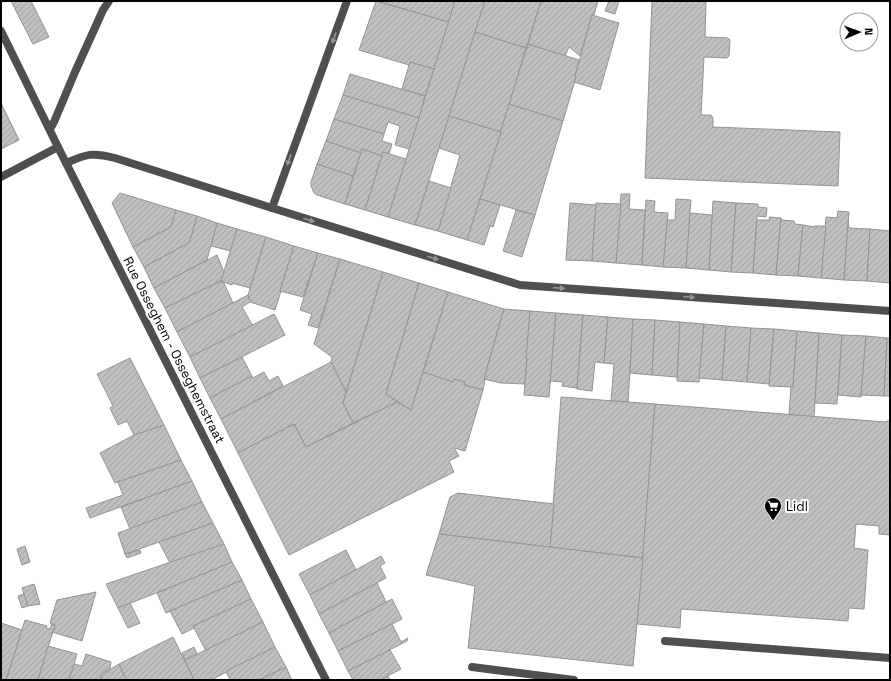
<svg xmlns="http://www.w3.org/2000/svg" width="891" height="681" viewBox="0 0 891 681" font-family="'Space Grotesk',sans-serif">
<defs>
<pattern id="building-hatch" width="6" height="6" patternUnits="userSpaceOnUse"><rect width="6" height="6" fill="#bfbfbf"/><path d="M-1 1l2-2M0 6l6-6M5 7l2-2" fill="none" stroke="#a2a2a2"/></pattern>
</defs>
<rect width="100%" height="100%" fill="#fff"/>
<!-- building -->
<g fill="url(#building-hatch)" stroke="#939393">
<path d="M11 1H31L49 37 33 44Z"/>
<path d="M376 1 449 22 434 69 410 62 409 65 359 50Z"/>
<path d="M377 1H455L449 22Z"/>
<path d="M455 1H485L415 225 388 217Z"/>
<path d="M485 1H541L526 48 475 32Z"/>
<path d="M541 1H598L594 15H592L580 56 569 47 565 56 528 44Z"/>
<path d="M609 1H619L615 14 605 11Z"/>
<path d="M652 1H706L705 37 728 38 730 40 729 56 727 58 704 57 701 115H711L713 118V127L840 132 838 186 645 178Z"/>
<path d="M592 15 619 23 600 90 574 82 576 77 575 76Z"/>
<path d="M475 32 526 48 501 132 449 116Z"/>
<path d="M528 44 579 60 575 76 576 77 563 121 509 104Z"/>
<path d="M410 62 434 69 425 96 402 89Z"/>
<path d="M350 74 425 96 419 118 343 95Z"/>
<path d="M343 95 419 118 409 149 395 145 400 126 388 122 384 134 334 119Z"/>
<path d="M1 103 19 140 1 149Z"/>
<path d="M509 104 563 121 535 215 480 199Z"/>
<path d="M449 116 501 132 467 240 438 231 460 155 439 148Z"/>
<path d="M334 119 384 134 382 141 392 144 389 154 383 152 382 156 362 149 361 153 326 141Z"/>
<path d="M326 141 361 153 353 176 317 164Z"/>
<path d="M362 149 382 156 365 210 345 204Z"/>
<path d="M383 152 406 159 388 217 365 210Z"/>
<path d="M317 164 353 176 345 204 317 195 314 193 311 186V182Z"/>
<path d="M429 181 451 188 438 231 415 225Z"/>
<path d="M120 193 176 210 171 227 133 247 112 203Z"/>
<path d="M621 194H630L629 209 645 210 642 265 616 263Z"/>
<path d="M480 199 500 205 493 227 490 226 484 245 467 240Z"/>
<path d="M676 199 691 200 689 223H690L686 268 663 267 667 220H675Z"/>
<path d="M646 200 655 201 654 212 668 213 663 267 642 265Z"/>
<path d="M713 201 736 203 731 272 709 270Z"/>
<path d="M570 203 596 205 592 261 566 260Z"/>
<path d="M596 203 621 204 616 263 592 261Z"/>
<path d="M736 203 758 204V207L767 208 766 217 757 216 753 273 731 272Z"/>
<path d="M176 210 197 216 190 241 185 245 144 267 133 247 171 227Z"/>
<path d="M516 210 535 215 522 257 503 251Z"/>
<path d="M838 211 849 212 844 280 821 278 826 217 837 218Z"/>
<path d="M690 213 712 215 709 270 686 268Z"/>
<path d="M197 216 217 223 207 260 154 288 144 267 185 245 190 241Z"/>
<path d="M769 217 781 218 776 275 753 273 757 220H770Z"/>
<path d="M781 218 782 220 794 221 795 224 803 225 798 276 776 275Z"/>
<path d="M848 222 849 228 870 229 867 281 844 280Z"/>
<path d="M217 223 237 229 231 251 211 246Z"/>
<path d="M803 225 815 227V226H826L821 278 798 276Z"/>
<path d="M237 229 266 237 250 288 232 283V285L221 281Z"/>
<path d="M870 229 890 231V283L867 281Z"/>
<path d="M266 237 294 246 280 291H281L275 310 250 302 248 295Z"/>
<path d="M294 246 318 253 303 297 280 291Z"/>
<path d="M318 253 340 259 318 328 308 325 312 314 300 310Z"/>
<path d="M217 255 224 272 221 281 165 308 154 288Z"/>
<path d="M340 259 383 272 346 392 331 362 332 357 314 344Z"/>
<path d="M383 272 419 283 386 394 397 402 353 423 343 403Z"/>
<path d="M221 281 224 283 233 303 177 332 165 308Z"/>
<path d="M419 283 448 292 411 410 386 394Z"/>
<path d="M448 292 504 309 488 364 483 390 464 385 465 382 454 379 453 382 423 373Z"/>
<path d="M248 295 250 302 242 307 253 326 190 357 177 332Z"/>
<path d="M504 309 530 311 525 384 501 383 484 379Z"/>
<path d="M530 311 556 313 549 397 524 395 527 358H526Z"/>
<path d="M556 313 583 315 577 389V388L562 386 563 382 551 381 550 383Z"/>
<path d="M274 314 285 335 200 378 190 357Z"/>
<path d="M583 315 608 317 604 363 595 362 592 391 577 389Z"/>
<path d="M608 317 633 319 628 402 611 401 614 364 604 363Z"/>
<path d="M633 319 655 320 652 375 630 373Z"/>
<path d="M655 320 680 322 677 377 652 375Z"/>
<path d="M680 322 704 324 699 382 677 381Z"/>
<path d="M704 324 726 326 722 380 699 378Z"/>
<path d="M726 326 751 328 747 382 722 380Z"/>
<path d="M751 328 774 329 769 384 747 382Z"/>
<path d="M774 329 797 331 793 387 769 386Z"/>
<path d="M797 331 819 333 814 417 789 415 791 387H793Z"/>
<path d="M819 333 842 335 837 404 815 403Z"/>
<path d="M842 335 866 336 861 397 838 395Z"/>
<path d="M866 336 887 338 884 396 861 395Z"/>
<path d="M887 338H890V396H884Z"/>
<path d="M242 357 252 376 210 398 200 378Z"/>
<path d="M130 358 164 425 134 435 127 421 118 425 110 408 113 406 97 374Z"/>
<path d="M331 362 346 392 343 403 353 423 306 447 294 424 238 453 221 419Z"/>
<path d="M264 372 269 381 278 376 283 386 221 419 210 398 252 376 253 378Z"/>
<path d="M423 372 453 382 454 379 465 382 464 385 483 390 465 451 454 448 459 456 449 461 454 472 289 555 238 453 294 424 306 447 397 402 411 410Z"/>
<path d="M561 397 655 404 643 558 550 547Z"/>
<path d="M655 404 885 422 890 420V535L879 534V526L856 524 854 548 868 550 864 609 849 608 848 621 681 609 680 628 637 624Z"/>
<path d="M164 425 181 460 115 483 100 453 134 435Z"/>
<path d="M181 460 192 481 90 518 86 508 123 495 118 482Z"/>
<path d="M192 481 202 502 130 529 121 507Z"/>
<path d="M458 493 554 504 550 547 439 534 450 497Z"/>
<path d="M202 502 213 523 125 554 118 533Z"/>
<path d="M213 523 224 544 170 563 159 542Z"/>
<path d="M439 534 643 558 633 666 468 648 475 586 426 575Z"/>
<path d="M224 544 232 562 194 578 118 608 106 584Z"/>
<path d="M25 546 30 562 22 565 17 549Z"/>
<path d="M140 550 141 553 127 558 125 554Z"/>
<path d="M346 550 356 570 310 595 299 574Z"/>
<path d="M381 556 385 563 380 566 386 578 319 614 310 595Z"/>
<path d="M232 562 242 580 166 613 157 593Z"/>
<path d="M242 580 251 599 193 626 194 628 182 634 170 611Z"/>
<path d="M377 583 386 602 329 633 319 614Z"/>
<path d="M34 584 40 604 28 606 22 588Z"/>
<path d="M96 592 82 641 52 632 55 625 50 623 57 600Z"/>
<path d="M24 594 28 606 22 608 18 596Z"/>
<path d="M251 599 263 622 206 651 193 626Z"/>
<path d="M392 599 402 619 338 651 329 633Z"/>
<path d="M130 603 140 623 128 628 118 608Z"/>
<path d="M25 620 47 626 46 628 50 629 52 624 55 625 38 680H6Z"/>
<path d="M263 622 275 647 211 680H194L185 660Z"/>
<path d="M1 623 22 630 6 680H1Z"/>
<path d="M392 624 401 642 408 638 407 641 348 671 338 651Z"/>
<path d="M173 637 194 680H126L119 664Z"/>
<path d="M48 646 77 654 69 680H38Z"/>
<path d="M194 647 197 654 185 660 182 653Z"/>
<path d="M275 647 286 667 259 680H230L226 671Z"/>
<path d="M390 650 401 669 380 680H353L348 671Z"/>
<path d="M86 654 111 662 110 668 102 674 100 680H69L74 664 82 666Z"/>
<path d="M119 664 126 680H100L102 674Z"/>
<path d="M286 667 292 680H259Z"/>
<path d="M388 676 390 680H380Z"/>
</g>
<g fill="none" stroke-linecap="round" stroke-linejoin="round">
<!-- lane -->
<g stroke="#4f4f4f" stroke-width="8">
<path d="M1 177 58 147"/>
<path d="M665 641 890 658"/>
<path d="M472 667 574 680"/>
</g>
<!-- street -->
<g stroke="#4f4f4f" stroke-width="8">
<path d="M1 31 58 147 326 680"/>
<path d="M50 129 54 122 75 72 103 10 109 1"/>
<path d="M66 163C87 154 92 152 115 158L272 208 520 285 890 311"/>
<path d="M272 208 347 1"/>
</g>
</g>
<!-- one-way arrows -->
<defs><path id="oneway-solid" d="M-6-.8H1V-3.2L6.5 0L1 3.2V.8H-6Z"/></defs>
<g fill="#959595">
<use href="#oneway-solid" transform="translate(334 38) rotate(110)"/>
<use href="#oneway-solid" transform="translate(289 160) rotate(110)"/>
<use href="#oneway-solid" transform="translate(309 220) rotate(17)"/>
<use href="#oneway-solid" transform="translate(433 258) rotate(17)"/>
<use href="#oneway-solid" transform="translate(559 288) rotate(4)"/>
<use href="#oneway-solid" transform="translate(689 297) rotate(4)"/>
</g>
<!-- icons -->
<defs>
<symbol id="supermarket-pin" viewBox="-11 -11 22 30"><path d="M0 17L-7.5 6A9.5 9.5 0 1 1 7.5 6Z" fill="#000" stroke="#fff"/><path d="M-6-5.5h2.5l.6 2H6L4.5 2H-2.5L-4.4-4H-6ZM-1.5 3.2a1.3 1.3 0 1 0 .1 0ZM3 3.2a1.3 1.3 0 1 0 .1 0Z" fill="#fff"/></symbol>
</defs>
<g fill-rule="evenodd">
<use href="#supermarket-pin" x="763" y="496" width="20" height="27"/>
</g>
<g text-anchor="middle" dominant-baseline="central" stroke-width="4" stroke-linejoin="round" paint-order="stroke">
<!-- street labels -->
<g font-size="13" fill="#000" stroke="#fff">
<text transform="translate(174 350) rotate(63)">Rue Osseghem - Osseghemstraat</text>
</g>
<!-- poi labels -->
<g font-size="13" fill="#000" stroke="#fff" text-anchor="start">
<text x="786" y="506">Lidl</text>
</g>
</g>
<!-- border -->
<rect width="891" height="681" fill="none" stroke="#000000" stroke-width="4"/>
<!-- north arrow -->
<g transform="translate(859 32) rotate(88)"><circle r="19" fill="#ffffff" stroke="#999999"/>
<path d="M0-3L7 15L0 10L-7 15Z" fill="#000000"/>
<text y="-6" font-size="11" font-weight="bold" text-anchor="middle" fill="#000000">N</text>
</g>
</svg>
